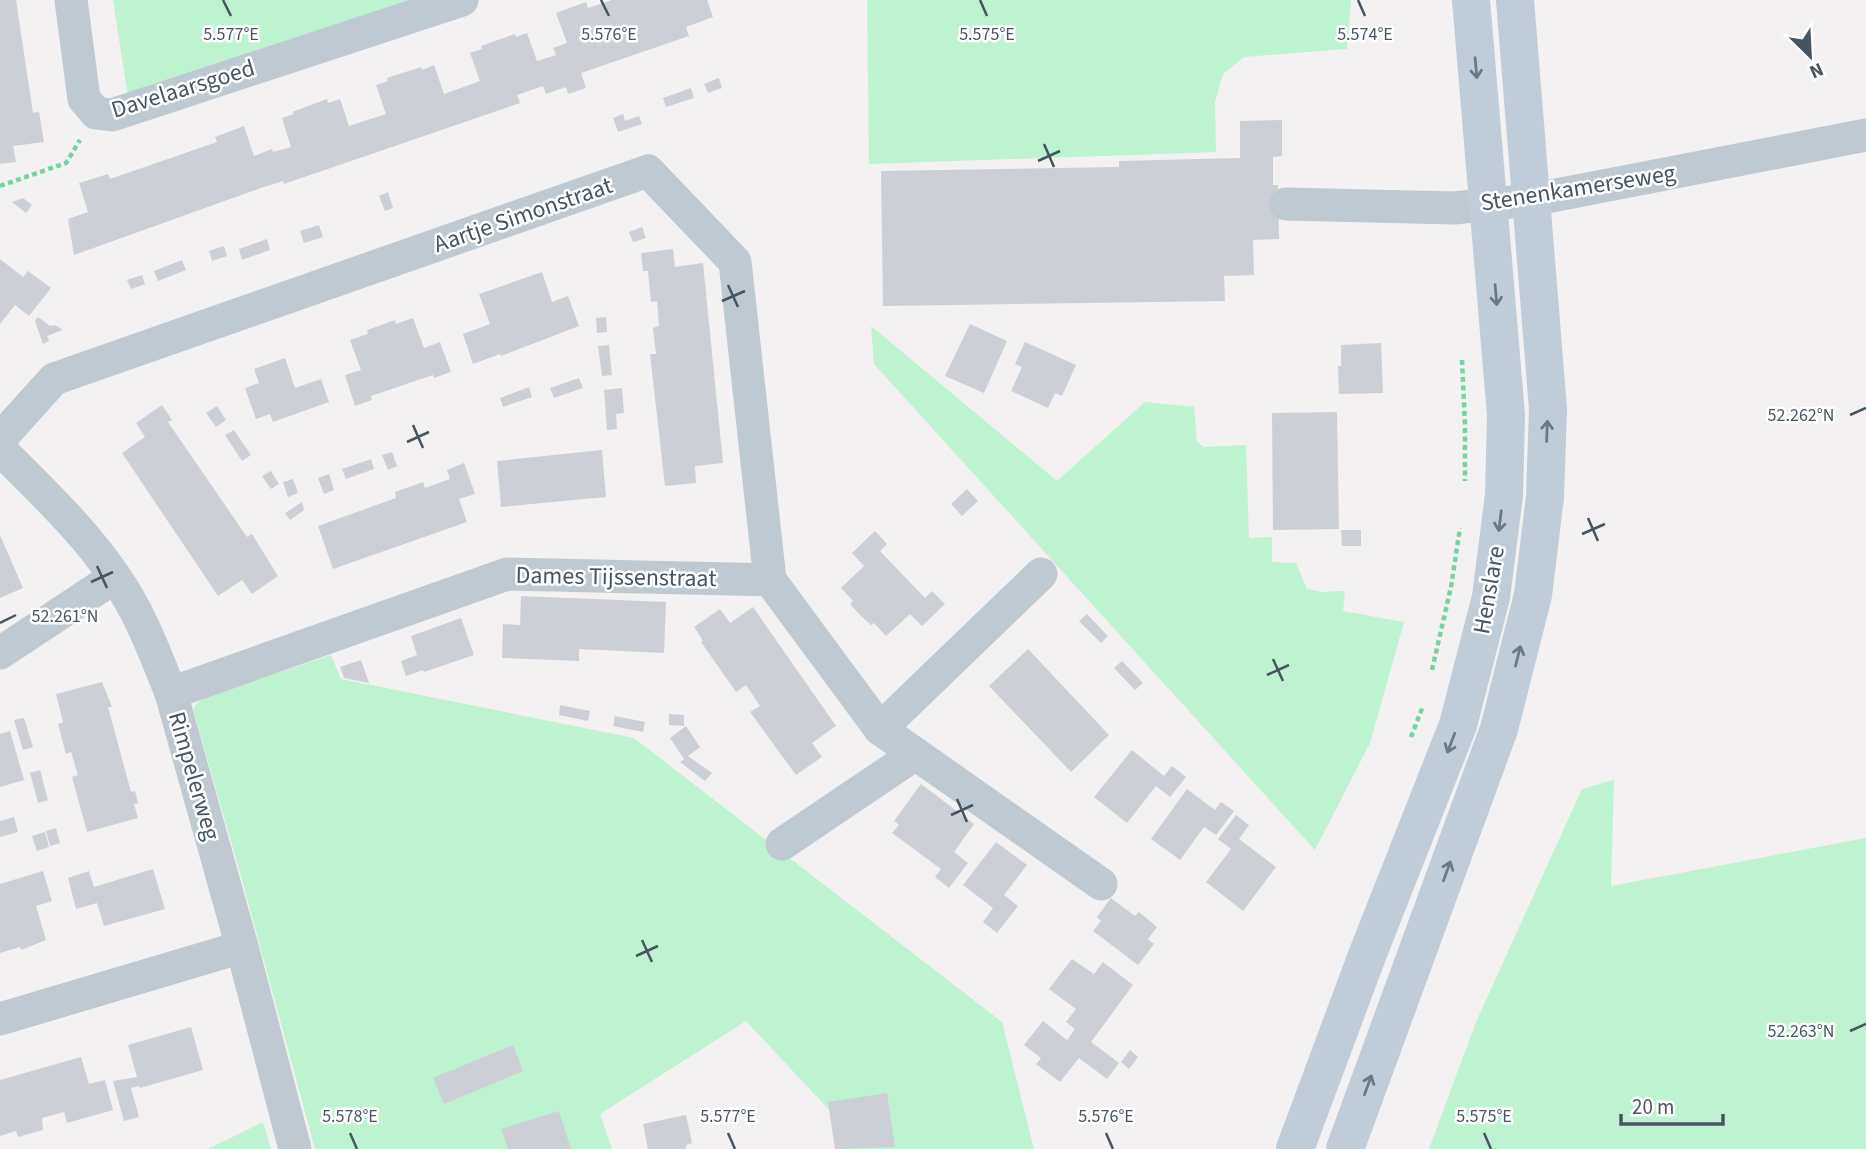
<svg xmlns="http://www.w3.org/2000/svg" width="1866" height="1149" viewBox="0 0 1866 1149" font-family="'Source Sans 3',sans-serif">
<rect width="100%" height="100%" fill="#f3f1f1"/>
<!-- green -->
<g fill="#bdf3d0">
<path d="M113 0H412L128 97Z"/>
<path d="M867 0H1351V1L1347 49 1244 57 1223 74 1215 102 1216 152 869 164Z"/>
<path d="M871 326 1057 481 1145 402 1194 407 1197 442 1204 447 1246 445 1249 538 1272 537V562L1296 563 1307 589 1322 592 1345 591 1343 611 1404 622 1370 743 1315 850 874 364Z"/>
<path d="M331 655 341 679 634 738 1002 1022 1034 1149H839L832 1113 746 1021 600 1114 612 1149H315L241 876 193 709 197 703 206 697Z"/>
<path d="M1614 780 1611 886 1866 838V1149H1429L1476 1022 1582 789Z"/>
<path d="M263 1122 271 1149H208Z"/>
</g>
<!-- building -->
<g fill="#ccd0d6">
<path d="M0 0H16L33 113 39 112 44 142 13 146 16 162 0 164Z"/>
<path d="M612 0H707L713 17 686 27 689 36 581 73 586 88 568 94 566 87 546 94 543 86 517 95 520 103 284 184 283 181 264 187 74 255 68 219 88 212 79 183 108 174 110 179 217 142 215 137 244 126 254 156 272 149 273 152 291 147 282 118 294 114 292 112 327 99 328 103 340 99 349 126 386 114 376 85 388 81 387 78 421 67 422 70 434 65 444 94 480 81 470 53 482 49 481 46 515 34 516 37 527 33 537 61 556 55 553 48 567 43 556 13 586 2 588 8Z"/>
<path d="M719 78 722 88 708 93 704 84Z"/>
<path d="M691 88 694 98 666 107 663 98Z"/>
<path d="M623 114 625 121 639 116 642 124 618 132 613 118Z"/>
<path d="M1282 120V156L1273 157V185H1278L1279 239 1253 240 1254 275 1224 276 1225 301 883 306 881 171 1119 167V161L1240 158V121Z"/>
<path d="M388 192 393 208 385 211 379 196Z"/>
<path d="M23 198 32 205 26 213 12 202Z"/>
<path d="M319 225 323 237 304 243 300 231Z"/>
<path d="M642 227 646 238 633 242 629 232Z"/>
<path d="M267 239 270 250 242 260 239 249Z"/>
<path d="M224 246 227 256 212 261 209 251Z"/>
<path d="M673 249 675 267 703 263 723 463 695 466 696 483 665 486 650 354H656L653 328 659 326 657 301 651 302 648 271H643L641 253Z"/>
<path d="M0 259 23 277 28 271 51 288 29 316 15 305 0 324Z"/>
<path d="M182 260 186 270 158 281 154 271Z"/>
<path d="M542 272 552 302 568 296 579 326 501 356 500 354 473 364 463 334 490 324 479 294Z"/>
<path d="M142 275 145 284 131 289 127 280Z"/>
<path d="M38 317 50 326 55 325 63 330 47 336 49 341 43 344 35 321Z"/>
<path d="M606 317 607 332 597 333 596 318Z"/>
<path d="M413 318 424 348 440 342 451 372 434 378 433 375 371 396 372 400 355 406 345 375 361 370 350 340 368 334 367 330 395 320 396 324Z"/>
<path d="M970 324 1007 341 984 393 945 376Z"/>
<path d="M1025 342 1076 365 1062 396 1055 393 1048 408 1011 391 1022 367 1015 364Z"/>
<path d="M1381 343 1383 393 1339 394 1338 366H1341V345Z"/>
<path d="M609 345 612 375 602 376 598 346Z"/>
<path d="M285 358 295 388 321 379 329 402 273 422 270 414 256 419 245 388 259 383 254 369Z"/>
<path d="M579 378 583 388 554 398 550 388Z"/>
<path d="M529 387 532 397 503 407 500 398Z"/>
<path d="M622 388 624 413 616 414 617 429 607 430 604 390Z"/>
<path d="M162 405 172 420 168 422 247 537 252 534 278 576 252 594 242 580 218 596 122 453 145 437 136 423Z"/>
<path d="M217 406 226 420 216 427 206 413Z"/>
<path d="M1337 412 1339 529 1273 530 1272 413Z"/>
<path d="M234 430 251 455 242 461 225 435Z"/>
<path d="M602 450 606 497 501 507 497 461Z"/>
<path d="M392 452 397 466 388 470 382 455Z"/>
<path d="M371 459 374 469 346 479 342 469Z"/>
<path d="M464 463 475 494 459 499 467 522 333 569 318 526 396 498 395 492 423 482 425 488 450 479 447 470Z"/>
<path d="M271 471 279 484 271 489 262 476Z"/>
<path d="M329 474 334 490 324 494 318 478Z"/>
<path d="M293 479 298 493 288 497 283 482Z"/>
<path d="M967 489 978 501 962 516 951 504Z"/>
<path d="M302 502 304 510 290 520 285 513Z"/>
<path d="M1341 530H1361V546H1342Z"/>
<path d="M875 531 887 544 880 551 925 598 932 591 945 604 922 626 910 614 886 636 874 623 871 625 860 615 850 604 853 601 841 588 864 566 852 553Z"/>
<path d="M0 535 23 588 0 598Z"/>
<path d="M521 596 666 602 664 653 579 649V661L502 658 503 624 520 625Z"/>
<path d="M753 607 836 726 812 743 822 757 796 775 750 712 760 706 746 685 736 692 701 642 703 641 694 627 720 609 730 623Z"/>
<path d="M1087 614 1108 636 1101 643 1079 621Z"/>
<path d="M461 618 474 655 424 672 423 670 406 676 401 661 417 655 411 636Z"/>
<path d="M1028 649 1109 735 1071 772 989 686Z"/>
<path d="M361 660 369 683 344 678 340 667Z"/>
<path d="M1122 661 1143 683 1135 690 1114 668Z"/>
<path d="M102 682 112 707H108L131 792 135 791 138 803 134 804 138 818 87 832 72 777 78 775 71 752 66 754 58 724 63 722 56 694Z"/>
<path d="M560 705 590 711 588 721 559 715Z"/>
<path d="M669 714 684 715V726L669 725Z"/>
<path d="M615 716 645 722 643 732 613 726Z"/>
<path d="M24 718 33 747 23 750 14 720Z"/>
<path d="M686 726 700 747 688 756 712 773 705 781 680 762 684 759 670 738Z"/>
<path d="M10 731 24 780 0 787V734Z"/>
<path d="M1132 750 1164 776 1172 766 1186 777 1170 797 1156 786 1127 823 1094 797Z"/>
<path d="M40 770 48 800 38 803 30 773Z"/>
<path d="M921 784 974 824 954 852 968 863 949 888 935 877 941 869 892 833 899 825 894 821Z"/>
<path d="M1187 789 1215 810 1221 802 1234 811 1216 835 1204 827 1180 860 1151 839Z"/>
<path d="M1236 815 1249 825 1239 839 1276 867 1243 911 1206 882 1231 849 1218 839Z"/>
<path d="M14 817 18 832 0 837V821Z"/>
<path d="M56 828 60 843 50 846 46 831Z"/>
<path d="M45 832 49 847 37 851 32 836Z"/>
<path d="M996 842 1027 865 1004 895 1018 906 997 933 983 922 993 908 963 885Z"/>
<path d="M153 869 165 909 104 926 97 903 76 909 68 878 89 871 94 887Z"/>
<path d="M43 871 52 901 36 906 46 940 21 950 20 947 0 953V884Z"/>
<path d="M1111 898 1135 916 1139 912 1157 927 1148 939 1154 944 1138 965 1093 931 1101 921 1097 917Z"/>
<path d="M1072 959 1094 974 1103 962 1133 985 1091 1042 1119 1063 1107 1079 1079 1058 1060 1082 1036 1064 1041 1058 1024 1045 1043 1021 1067 1040 1075 1029 1066 1022 1076 1009 1049 989Z"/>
<path d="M191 1027 203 1070 140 1088 139 1086 131 1088 139 1117 124 1121 113 1081 137 1077 128 1045Z"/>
<path d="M513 1045 523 1071 444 1104 433 1078Z"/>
<path d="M1130 1050 1138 1057 1129 1069 1121 1062Z"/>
<path d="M81 1057 89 1084 105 1080 113 1110 67 1123 64 1112 42 1118 43 1130 18 1137 16 1131 0 1136V1080Z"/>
<path d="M887 1093 895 1147 835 1149 828 1102Z"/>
<path d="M559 1111 571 1149H508L501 1129Z"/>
<path d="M686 1115 692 1143 686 1145V1149H648L643 1124Z"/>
</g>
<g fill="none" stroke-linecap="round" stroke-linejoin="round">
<!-- path -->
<g stroke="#72d4a1" stroke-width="4.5" stroke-dasharray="5 3.5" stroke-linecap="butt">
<path d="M0 186 66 163 80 140"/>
<path d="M1462 360 1465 425V481"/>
<path d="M1432 670 1451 587 1460 528"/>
<path d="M1411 737 1423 706"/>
</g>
<!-- street -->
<g stroke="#bec9d1" stroke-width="33">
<path d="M71 0 84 99 96 113 112 115 462 0"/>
<path d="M1286 204 1454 208 1531 200 1866 135"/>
<path d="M0 439 54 379 648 171 735 262 770 580"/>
<path d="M0 449C40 490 83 529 115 577 140 612 155 654 171 693L242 947 295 1149"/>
<path d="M0 653 115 577"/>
<path d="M171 693 507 574 770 580 880 729 1101 884"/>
<path d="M880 729 1041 574"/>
<path d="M782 844 914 755"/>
<path d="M0 1019 242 947"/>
</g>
<!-- secondary -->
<g stroke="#c0cdd9" stroke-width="38">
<path d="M1295 1149 1368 953 1458 725 1491 597 1504 495 1506 415 1471 0"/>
<path d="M1345 1149 1499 729 1533 595 1545 497 1548 409 1515 0"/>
</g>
</g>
<!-- one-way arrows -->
<defs><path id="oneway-shaft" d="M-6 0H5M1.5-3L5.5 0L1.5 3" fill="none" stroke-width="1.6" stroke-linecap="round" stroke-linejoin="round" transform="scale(1.75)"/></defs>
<g stroke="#6b7984">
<use href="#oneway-shaft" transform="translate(1476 68) rotate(85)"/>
<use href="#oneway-shaft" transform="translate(1496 295) rotate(85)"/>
<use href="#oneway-shaft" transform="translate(1547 431) rotate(-88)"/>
<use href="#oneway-shaft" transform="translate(1500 521) rotate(97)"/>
<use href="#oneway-shaft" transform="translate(1518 656) rotate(-76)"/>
<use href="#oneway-shaft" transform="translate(1451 743) rotate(111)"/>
<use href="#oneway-shaft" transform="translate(1447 871) rotate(-70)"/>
<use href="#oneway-shaft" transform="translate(1368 1085) rotate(-70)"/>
</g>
<!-- ticks -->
<path fill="none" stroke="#475560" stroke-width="2.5" d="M223 0 231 16M601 0 609 16M980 0 987 16M1358 0 1365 16M1044 144 1054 167M1038 161 1060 151M728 285 738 307M722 301 745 291M1850 415 1866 408M413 425 423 448M407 442 429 432M1588 518 1598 541M1582 534 1605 524M97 566 107 588M91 582 113 572M0 623 16 615M1273 659 1283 681M1267 675 1289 665M957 799 967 822M951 815 973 805M642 940 652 962M636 956 658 946M1850 1031 1866 1024M350 1133 357 1149M728 1133 735 1149M1106 1133 1113 1149M1484 1133 1491 1149"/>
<g text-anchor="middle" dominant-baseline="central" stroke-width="5" stroke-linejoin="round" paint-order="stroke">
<!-- street labels -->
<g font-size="24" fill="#475560" stroke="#fff">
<text transform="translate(183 89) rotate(-17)">Davelaarsgoed</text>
<text transform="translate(1578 188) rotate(-9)">Stenenkamerseweg</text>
<text transform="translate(523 215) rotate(-19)">Aartje Simonstraat</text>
<text transform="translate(616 577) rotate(1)">Dames Tijssenstraat</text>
<text transform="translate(1489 590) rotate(-80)">Henslare</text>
<text transform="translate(194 776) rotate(74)">Rimpelerweg</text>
</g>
</g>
<g font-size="18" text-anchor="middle" fill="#475560" stroke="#fff" stroke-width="5" stroke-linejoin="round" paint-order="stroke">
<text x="231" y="40">5.577°E</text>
<text x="609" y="40">5.576°E</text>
<text x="987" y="40">5.575°E</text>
<text x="1365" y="40">5.574°E</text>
<text x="1801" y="421">52.262°N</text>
<text x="65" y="622">52.261°N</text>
<text x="1801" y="1037">52.263°N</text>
<text x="350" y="1122">5.578°E</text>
<text x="728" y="1122">5.577°E</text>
<text x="1106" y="1122">5.576°E</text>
<text x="1484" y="1122">5.575°E</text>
</g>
<!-- north arrow -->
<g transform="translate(1810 56) rotate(156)" stroke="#ffffff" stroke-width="5" paint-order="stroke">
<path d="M0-5L12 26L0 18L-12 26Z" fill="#475560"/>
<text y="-10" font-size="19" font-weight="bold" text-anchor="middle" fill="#475560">N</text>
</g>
<!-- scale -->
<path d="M1621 1114v10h102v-10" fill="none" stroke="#475560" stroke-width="3.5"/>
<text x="1632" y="1114" font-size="21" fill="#475560" stroke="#ffffff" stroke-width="5" paint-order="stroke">20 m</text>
</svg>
